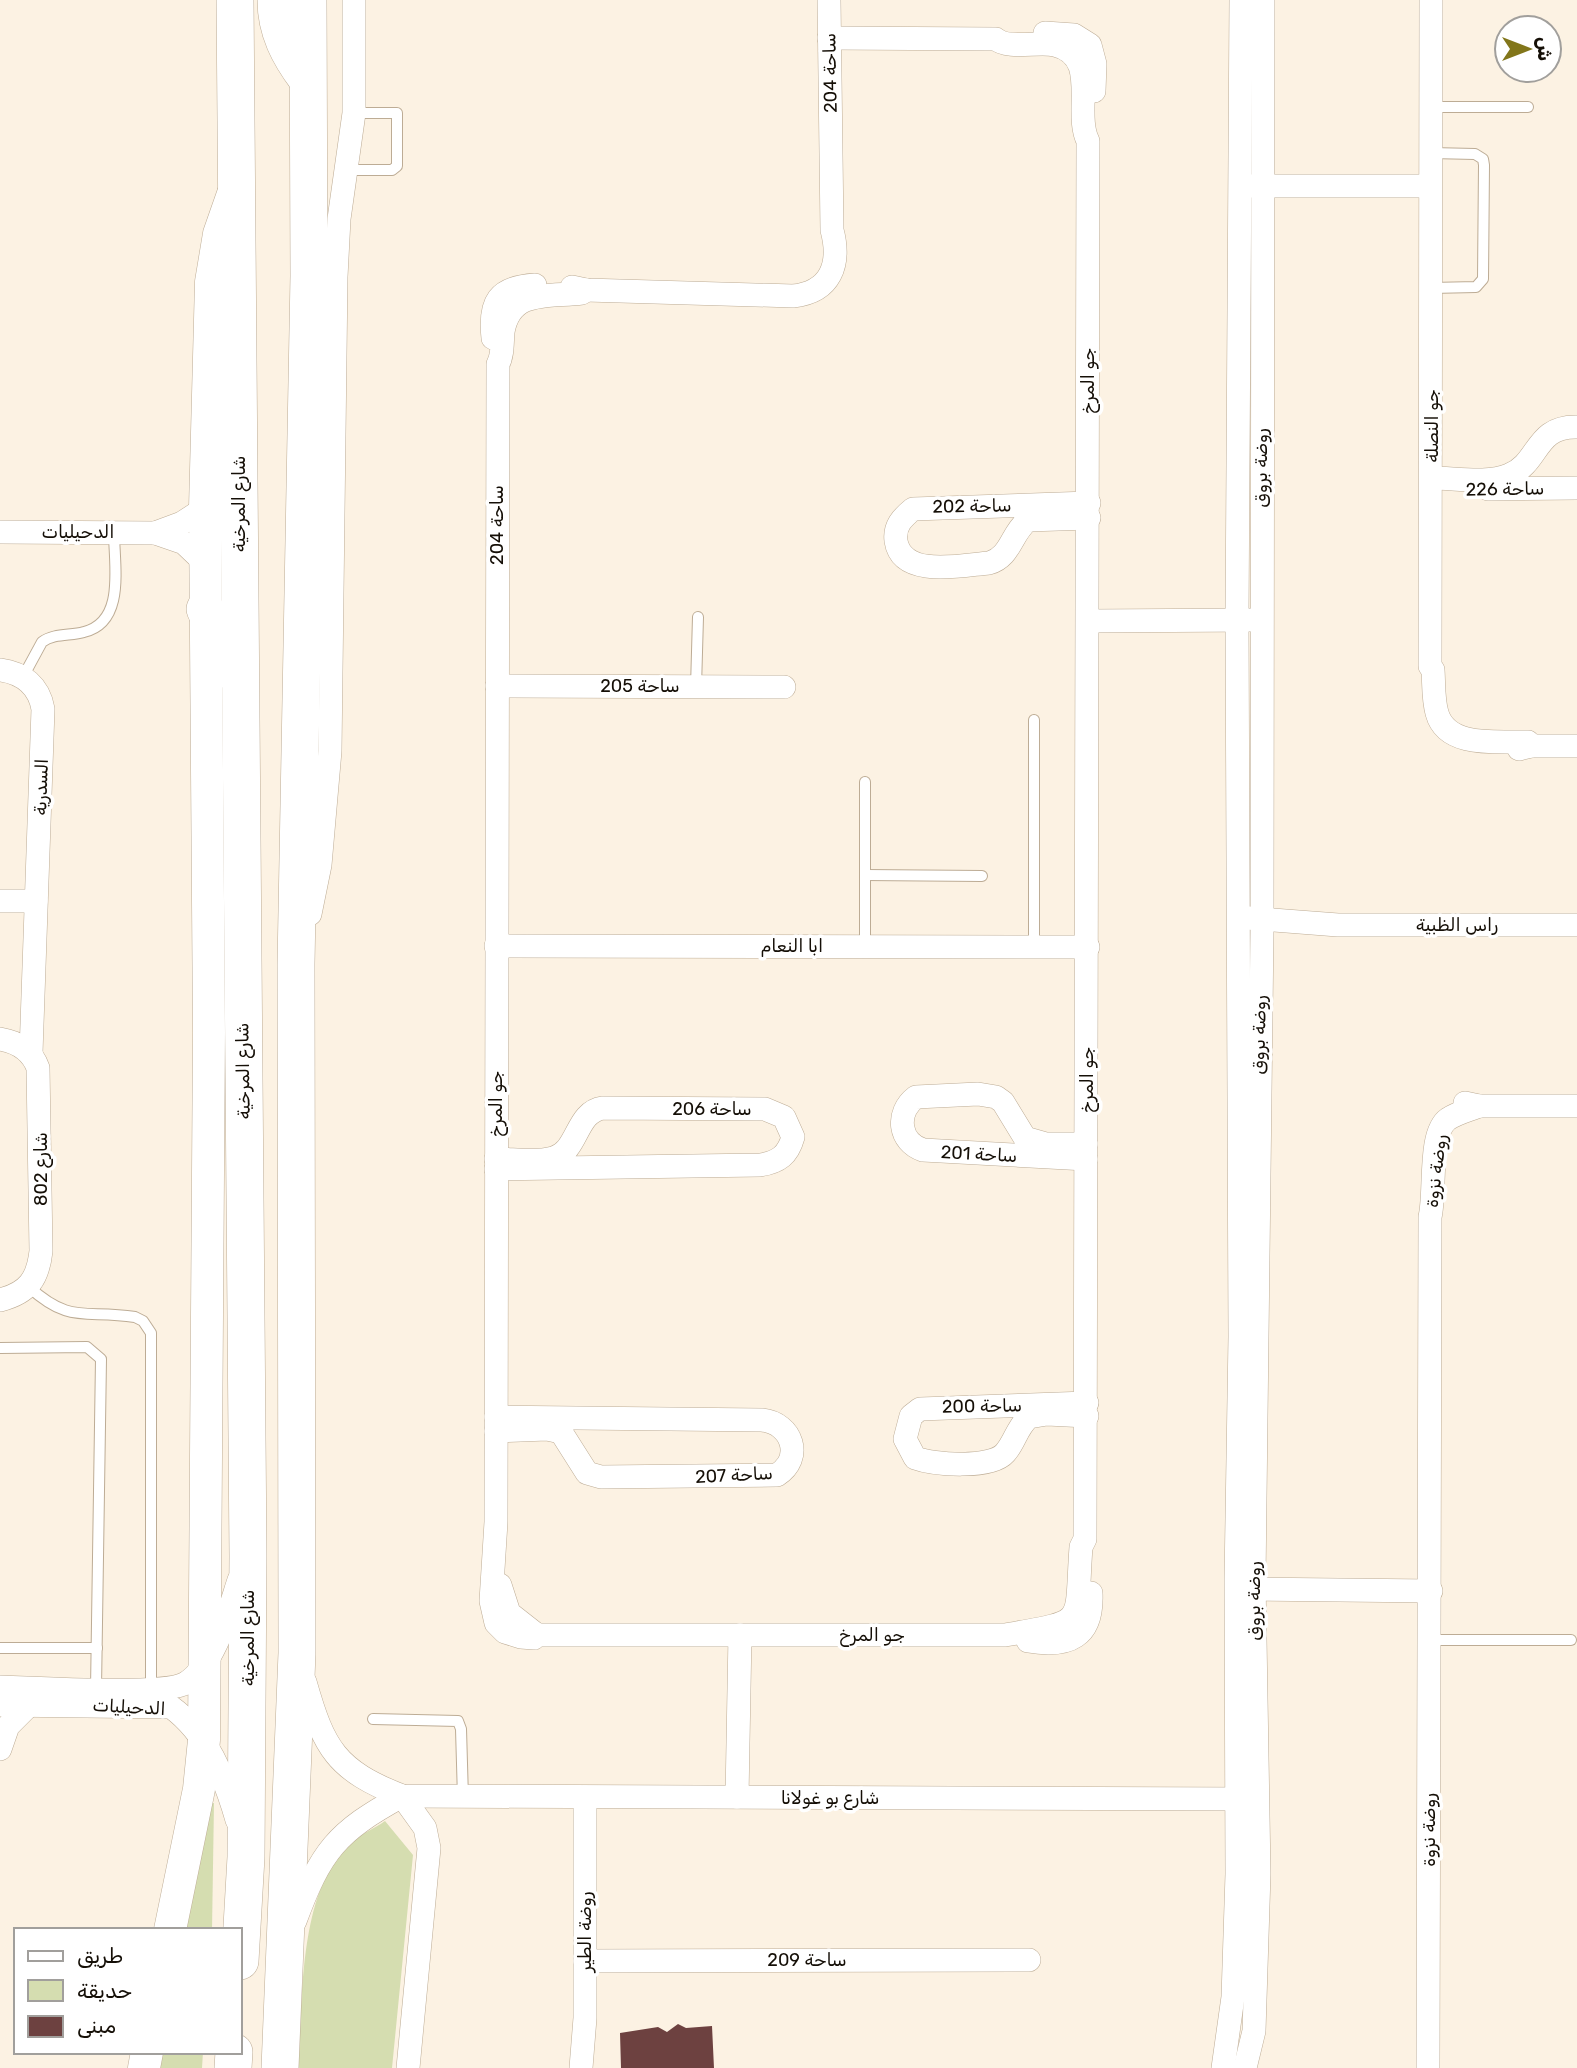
<svg xmlns="http://www.w3.org/2000/svg" width="1577" height="2068" viewBox="0 0 1577 2068" font-family="Rubik,'Noto Naskh Arabic',sans-serif">
<rect width="100%" height="100%" fill="#fcf2e3"/>
<!-- green -->
<g fill="#d5ddb0">
<path d="M214 1803 212 1930H181L203 1804Z"/>
<path d="M385 1821 413 1855 392 2068H298C303 2001 298 1894 348 1845 358 1835 374 1829 385 1821Z"/>
<path d="M158 2052H203L202 2068H155Z"/>
</g>
<!-- building -->
<path fill="#6d4140" d="M678 2024 686 2028 712 2026 714 2068H621L620 2033 658 2027 667 2032Z"/>
<g fill="none" stroke-linecap="round" stroke-linejoin="round">
<defs>
<g id="service">
<path d="M1431 107H1528"/>
<path d="M348 170H392L397 166V113H354"/>
<path d="M1431 288 1476 287 1483 279 1484 165 1483 159 1475 154 1431 153"/>
<path d="M23 677 42 642C54 633 71 636 84 632 126 622 114 565 114 532"/>
<path d="M696 687 698 617"/>
<path d="M1034 720V947"/>
<path d="M865 782V946"/>
<path d="M865 875 982 876"/>
<path d="M29 1287C71 1325 85 1309 135 1317L143 1321 151 1333V1689"/>
<path d="M0 1348 87 1347 101 1359 96 1689"/>
<path d="M1430 1640H1571"/>
<path d="M0 1648H97"/>
<path d="M373 1719 458 1721 461 1729 463 1798"/>
</g>
<g id="minor">
<path d="M1431 0 1430 666 1433 670C1434 684 1433 699 1437 713 1447 749 1499 741 1528 742L1531 746"/>
<path d="M1045 33 1074 35 1090 45 1095 64 1094 91"/>
<path d="M1248 186H1430"/>
<path d="M572 287 586 290 793 296C831 292 841 264 832 230L829 0"/>
<path d="M586 290 582 293C548 297 510 289 503 332 502 342 503 355 498 364L496 1522 491 1601 496 1623 505 1632 521 1637 534 1638 537 1635H1005C1089 1620 1075 1627 1081 1547L1085 1539 1088 141C1073 112 1101 56 1055 45 1039 41 1008 50 996 39L829 38"/>
<path d="M493 338C489 302 498 287 535 285"/>
<path d="M1432 478C1455 478 1488 484 1509 475 1540 463 1534 426 1577 427"/>
<path d="M1488 489 1577 488"/>
<path d="M1089 503 913 509C902 518 894 526 896 541 902 579 963 565 989 563 1011 557 1011 533 1028 520L1089 518"/>
<path d="M0 532 155 533 184 543 205 563"/>
<path d="M155 533 182 523 205 508"/>
<path d="M1089 621 1253 620"/>
<path d="M0 670C23 673 39 686 43 709L31 1053"/>
<path d="M497 686 784 687"/>
<path d="M1519 749 1531 746H1577"/>
<path d="M0 901H36"/>
<path d="M310 914 320 865 330 751 336 277 339 219 354 113V0"/>
<path d="M1248 918 1338 925H1577"/>
<path d="M496 946 1088 947"/>
<path d="M0 1039C18 1042 32 1051 38 1068L41 1251C38 1279 28 1293 0 1300"/>
<path d="M1465 1103 1479 1106H1577"/>
<path d="M1086 1144H1046L1025 1138 1003 1102 996 1097 978 1094 916 1097C895 1113 899 1142 923 1150L1086 1159"/>
<path d="M496 1169 760 1165C779 1162 788 1155 793 1137L784 1117 765 1109 603 1108C575 1112 579 1151 553 1158 536 1163 513 1159 496 1159"/>
<path d="M1087 1403 920 1409 911 1416 905 1439 915 1458C934 1465 991 1469 1005 1453 1015 1442 1017 1427 1029 1417L1047 1414 1087 1416"/>
<path d="M496 1417 762 1420C792 1423 804 1458 777 1475L601 1477 587 1473 561 1432 547 1429 496 1431"/>
<path d="M500 1585 509 1613 537 1635"/>
<path d="M1239 1589 1431 1591"/>
<path d="M1028 1641C1069 1648 1093 1637 1091 1593"/>
<path d="M305 1682C324 1749 336 1770 402 1796L1251 1799"/>
<path d="M0 1687C32 1688 165 1696 186 1683 215 1665 229 1610 239 1580"/>
<path d="M0 1705 171 1707C207 1733 225 1778 237 1820"/>
<path d="M0 1749 8 1726 28 1706"/>
<path d="M402 1796 425 1828 429 1848 408 2068"/>
<path d="M737 1797 740 1635"/>
<path d="M295 1921C321 1851 336 1832 402 1796"/>
<path d="M585 1961 1029 1960"/>
<path d="M581 2068 585 2018V1797"/>
<path d="M1223 2068 1233 1997 1237 1874 1236 1579 1240 1337 1237 620 1241 0"/>
<path d="M1245 2068 1254 2031 1259 1874 1254 1580 1262 931 1263 0"/>
<path d="M1428 2068 1430 1217C1436 1193 1428 1133 1448 1119 1457 1113 1469 1110 1479 1106"/>
</g>
<g id="secondary">
<path d="M170 1930 199 1789 204 1740 209 1032 205 508 211 282 219 234 233 194"/>
<path d="M144 2068 147 2052"/>
</g>
<g id="trunk">
<path d="M235 0 248 1556 246 1857 240 1961"/>
<path d="M276 0C276 31 289 55 307 79"/>
<path d="M205 609 234 673"/>
<path d="M233 2068 234 2052"/>
<path d="M280 2068 297 1653 296 964 309 276 308 0"/>
</g>
</defs>
<!-- service casing -->
<use href="#service" stroke="#bdac95" stroke-width="12"/>
<!-- minor casing -->
<use href="#minor" stroke="#bdac95" stroke-width="24"/>
<!-- secondary casing -->
<use href="#secondary" stroke="#bdac95" stroke-width="33"/>
<!-- trunk casing -->
<use href="#trunk" stroke="#bdac95" stroke-width="38"/>
<!-- service -->
<use href="#service" stroke="#fff" stroke-width="10"/>
<!-- minor -->
<use href="#minor" stroke="#fff" stroke-width="23"/>
<!-- secondary -->
<use href="#secondary" stroke="#fff" stroke-width="32"/>
<!-- trunk -->
<use href="#trunk" stroke="#fff" stroke-width="37"/>
</g>
<g text-anchor="middle" dominant-baseline="central" stroke-width="7" stroke-linejoin="round" paint-order="stroke">
<!-- street labels -->
<g font-size="18" fill="#150f07" stroke="#fff">
<text transform="translate(830 73) rotate(-91)">ساحة 204</text>
<text transform="translate(1088 381) rotate(-90)">جو المرخ</text>
<text transform="translate(1432 426) rotate(-90)">جو النصلة</text>
<text transform="translate(1261 468) rotate(-90)">روضة بروق</text>
<text transform="translate(1505 489) rotate(-1)">ساحة 226</text>
<text transform="translate(239 504) rotate(-90)">شارع المرخية</text>
<text transform="translate(972 506) rotate(-1)">ساحة 202</text>
<text transform="translate(497 525) rotate(-90)">ساحة 204</text>
<text x="78" y="532">الدحيليات</text>
<text x="640" y="686">ساحة 205</text>
<text transform="translate(41 787) rotate(-88)">السدرية</text>
<text x="1457" y="925">راس الظبية</text>
<text x="792" y="946">ابا النعام</text>
<text transform="translate(1259 1035) rotate(-89)">روضة بروق</text>
<text transform="translate(243 1071) rotate(-91)">شارع المرخية</text>
<text transform="translate(1087 1080) rotate(-90)">جو المرخ</text>
<text transform="translate(496 1104) rotate(-90)">جو المرخ</text>
<text x="712" y="1109">ساحة 206</text>
<text transform="translate(979 1154) rotate(3)">ساحة 201</text>
<text transform="translate(41 1169) rotate(-90)">شارع 802</text>
<text transform="translate(1436 1171) rotate(-83)">روضة نزوة</text>
<text transform="translate(982 1406) rotate(-1)">ساحة 200</text>
<text transform="translate(734 1475) rotate(-3)">ساحة 207</text>
<text transform="translate(1254 1601) rotate(-90)">روضة بروق</text>
<text x="872" y="1635">جو المرخ</text>
<text transform="translate(248 1638) rotate(-90)">شارع المرخية</text>
<text transform="translate(129 1707) rotate(3)">الدحيليات</text>
<text x="830" y="1798">شارع بو غولانا</text>
<text transform="translate(1429 1830) rotate(-90)">روضة نزوة</text>
<text transform="translate(585 1932) rotate(-90)">روضة الطير</text>
<text x="807" y="1960">ساحة 209</text>
</g>
</g>
<!-- legend -->
<rect x="14" y="1928" width="228" height="126" fill="#ffffff" stroke="#a19f9c" stroke-width="2"/>
<rect x="28" y="1951" width="35" height="10" fill="#ffffff" stroke="#a19f9c" stroke-width="2"/>
<text x="77" y="1963" font-size="21" fill="#150f07">طريق</text>
<rect x="28" y="1980" width="35" height="21" fill="#d5ddb0" stroke="#a19f9c" stroke-width="2"/>
<text x="77" y="1998" font-size="21" fill="#150f07">حديقة</text>
<rect x="28" y="2016" width="35" height="21" fill="#6d4140" stroke="#a19f9c" stroke-width="2"/>
<text x="77" y="2033" font-size="21" fill="#150f07">مبنى</text>
<!-- north arrow -->
<g transform="translate(1528 49) rotate(90)"><circle r="33" fill="#ffffff" stroke="#a19f9c" stroke-width="2"/>
<path d="M0-5L12 26L0 18L-12 26Z" fill="#82761a"/>
<text y="-10" font-size="19" font-weight="bold" text-anchor="middle" fill="#150f07">ش</text>
</g>
</svg>
